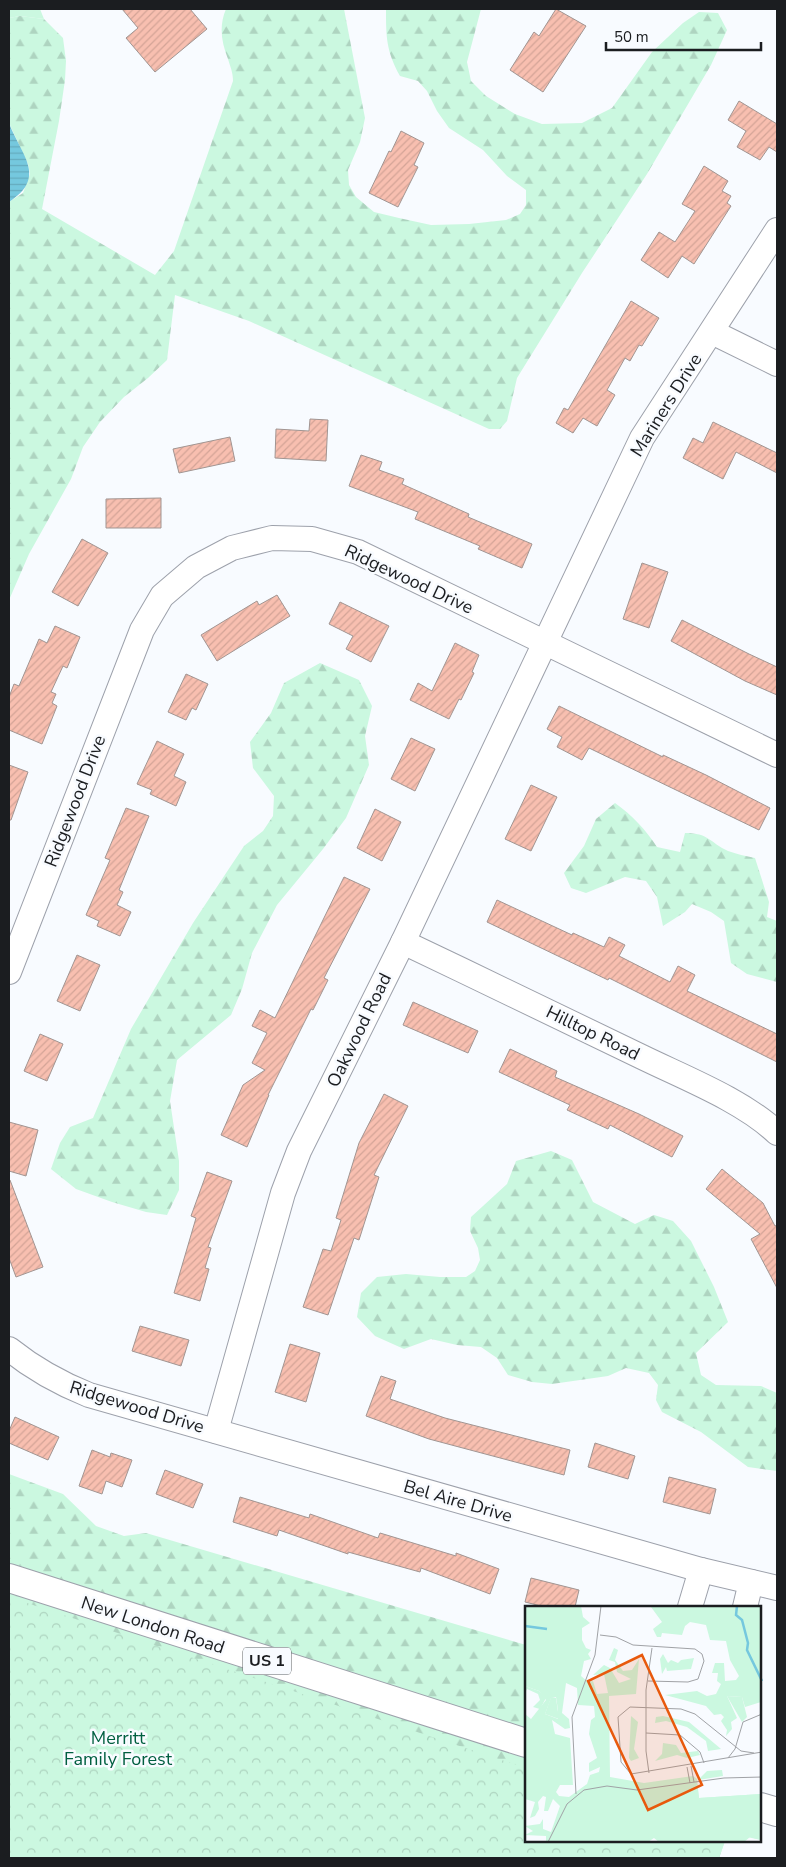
<svg xmlns="http://www.w3.org/2000/svg" width="786" height="1867" viewBox="0 0 786 1867" font-family="'Nunito Sans',sans-serif">
<defs>
<pattern id="forest-firs" width="22" height="20" patternUnits="userSpaceOnUse" patternTransform="scale(1.25)"><rect width="22" height="20" fill="#cbf8e0"/><path d="M5 1l3.5 6h-7zM16 11l3.5 6h-7z" fill="#aed4c0"/></pattern>
<pattern id="park-crowns" width="20" height="18" patternUnits="userSpaceOnUse" patternTransform="scale(1.25)"><rect width="20" height="18" fill="#cbf8e0"/><path d="M2 6a3 3 0 1 1 6 0M12 15a3 3 0 1 1 6 0" fill="none" stroke="#aed4c0"/></pattern>
<pattern id="water-rules" width="6" height="5" patternUnits="userSpaceOnUse" patternTransform="scale(1.25)"><rect width="6" height="5" fill="#75c8de"/><path d="M0 2.5h6" fill="none" stroke="#65abbe"/></pattern>
<pattern id="building-hatch" width="6" height="6" patternUnits="userSpaceOnUse" patternTransform="scale(1.25)"><rect width="6" height="6" fill="#f8bfb0"/><path d="M-1 1l2-2M0 6l6-6M5 7l2-2" fill="none" stroke="#d4a497"/></pattern>
</defs>
<rect width="100%" height="100%" fill="#f8fbff"/>
<!-- green -->
<path fill="#cbf8e0" d="M9 9H40L44 19 20 16 9 18Z"/>
<!-- forest -->
<g fill="url(#forest-firs)">
<path d="M226 9H344L365 118 360 142 348 170 349 185 356 197 374 212 399 218 431 225 469 224 506 220 520 214 526 205V190L507 176 483 150 449 128 437 111 427 91 418 81 400 76C386 51 386 36 386 9H481L467 62 471 81 486 96 515 114 542 124 582 123 612 108 652 52 683 23 699 12 718 13 727 30 711 65 647 174 582 273 517 378 507 421 500 429H489L249 321 175 295 167 360 148 378 124 397 100 422 83 447 71 479 29 554 9 600V202L23 193 30 174 28 164 9 123V18L20 16 44 19 63 38 66 61 65 80 59 121 42 209 155 275 174 251 233 81C233 72 230 66 228 59 221 42 219 25 226 9Z"/>
<path d="M320 663 359 680 372 706 365 736 369 765 346 818 323 849 277 905 252 953 242 989 231 1015 177 1060 170 1101 179 1161V1190L167 1215 146 1212 112 1202 76 1189 51 1169 60 1143 70 1127 93 1118 131 1029 193 923 244 846 263 831 273 816 274 796 253 768 250 742 271 713 284 683Z"/>
<path d="M615 803C632 815 646 830 657 847L680 852 685 833C709 833 709 842 728 851 736 854 746 856 755 858L769 902 767 917 777 921V982L747 974 731 963 724 921 711 912 692 904 685 912 663 926 657 897 646 881 625 877 586 893 571 888 564 873 584 846 596 819Z"/>
<path d="M551 1151 572 1160 593 1202 635 1224 654 1215 673 1221 691 1241 714 1287 728 1322 696 1353 701 1375 716 1385 761 1386 777 1393V1471L748 1467 701 1432 662 1412 656 1400 658 1385 649 1373 626 1368 608 1376 552 1384 532 1382 508 1375 497 1358 481 1347 457 1345 431 1339 404 1349 375 1336 357 1317 361 1293 377 1277 406 1274 440 1277H466L475 1271 480 1260 478 1248 470 1231 471 1217 507 1184 516 1161Z"/>
<path d="M9 1474 63 1494 96 1526 124 1536 146 1533 526 1645V1841H725L719 1858H9Z"/>
</g>
<!-- park -->
<path fill="url(#park-crowns)" d="M9 1597 526 1768V1841H725L719 1858H9Z"/>
<!-- water -->
<path fill="url(#water-rules)" d="M9 123C21 155 48 177 9 202Z"/>
<!-- building -->
<g fill="url(#building-hatch)" stroke="#a19592">
<path d="M122 9H190L207 29 155 72 126 38 138 28Z"/>
<path d="M556 9 586 26 543 92 510 70 534 32 539 36Z"/>
<path d="M739 101 777 124V152L769 147 760 160 737 147 746 131 728 120Z"/>
<path d="M401 131 424 143 414 165 418 167 398 207 369 193 389 151 391 152Z"/>
<path d="M704 166 728 181 722 191 731 196 727 203 731 206 694 264 682 256 668 278 641 260 659 232 675 242 695 211 682 204Z"/>
<path d="M631 301 659 318 642 346 639 345 630 361 625 358 607 390 615 395 597 426 583 418 573 433 556 423 564 408 568 410Z"/>
<path d="M310 419 328 420 326 461 275 458 276 429 309 431Z"/>
<path d="M713 422 777 453V473L736 452 723 479 683 458 693 438 703 443Z"/>
<path d="M230 437 235 461 179 473 173 449Z"/>
<path d="M361 455 382 462 379 470 404 479 402 484 469 514 468 517 532 544 522 568 478 549 480 546 415 519 418 512 349 486Z"/>
<path d="M161 498V528H106V499Z"/>
<path d="M82 539 108 553 78 606 52 592Z"/>
<path d="M642 563 668 572 649 628 623 619Z"/>
<path d="M277 595 290 616 217 661 201 635 257 601 259 605Z"/>
<path d="M340 602 389 626 371 662 346 649 353 636 329 624Z"/>
<path d="M682 620 749 654 777 667V695L745 681 671 641Z"/>
<path d="M55 626 80 637 67 668 63 666 51 692 56 694 52 703 57 706 42 744 9 730V697L14 684 19 686 39 639 47 643Z"/>
<path d="M455 643 479 655 472 672 474 673 461 700 459 699 449 719 410 700 418 683 432 691Z"/>
<path d="M186 674 208 684 196 710 192 708 186 720 168 712Z"/>
<path d="M559 706 663 757V755L706 775 770 808 759 830 589 748 582 760 557 747 562 737 547 729Z"/>
<path d="M411 738 435 749 415 791 391 779Z"/>
<path d="M157 741 184 754 174 776 186 782 176 806 150 794 152 790 137 784Z"/>
<path d="M9 765 28 772 11 820H9Z"/>
<path d="M531 785 557 797 531 851 505 839Z"/>
<path d="M126 808 149 816 119 890 123 892 117 905 131 912 120 936 97 926 99 921 86 915 110 860 105 858Z"/>
<path d="M375 809 401 822 382 861 357 848Z"/>
<path d="M344 877 370 889 324 978 328 980 313 1010 311 1009 268 1095H269L247 1147 221 1135 243 1085 265 1070 252 1063 267 1033 252 1026 260 1010 275 1018Z"/>
<path d="M497 900 572 935 573 933 604 947 609 937 625 945 619 956 670 982 678 966 695 975 687 991 777 1034V1062L609 978 608 980 487 922Z"/>
<path d="M77 955 100 965 80 1011 57 1001Z"/>
<path d="M413 1002 478 1031 468 1053 403 1025Z"/>
<path d="M40 1034 63 1044 47 1081 24 1071Z"/>
<path d="M510 1049 557 1071 555 1077 639 1114 683 1136 672 1157 610 1125 608 1129 567 1110 570 1105 499 1072Z"/>
<path d="M384 1094 408 1106 374 1175 379 1177 359 1240 354 1238 328 1315 303 1307 323 1249 331 1251 341 1220 336 1218 359 1143Z"/>
<path d="M9 1122 38 1130 26 1176 9 1171Z"/>
<path d="M722 1169 763 1203 775 1226 777 1225V1288L751 1239 760 1234 706 1189Z"/>
<path d="M207 1172 232 1181 208 1247 211 1248 205 1268 209 1269 200 1301 174 1293 196 1218 191 1216Z"/>
<path d="M9 1180H10L43 1267 16 1277 9 1258Z"/>
<path d="M140 1326 189 1340 181 1366 132 1351Z"/>
<path d="M290 1344 320 1353 306 1402 275 1392Z"/>
<path d="M381 1376 396 1381 390 1399 445 1418 570 1450 564 1475 429 1439 366 1416Z"/>
<path d="M15 1417 59 1437 48 1460 9 1443V1431Z"/>
<path d="M595 1443 635 1456 628 1479 588 1467Z"/>
<path d="M92 1450 110 1457 111 1453 132 1460 122 1487 106 1481 102 1494 79 1486Z"/>
<path d="M165 1470 203 1484 193 1508 156 1494Z"/>
<path d="M669 1477 716 1489 710 1514 663 1502Z"/>
<path d="M240 1497 309 1518 310 1514 378 1538 380 1533 456 1556V1553L499 1569 490 1594 421 1568 420 1572 348 1552V1554L279 1530 277 1536 233 1522Z"/>
<path d="M531 1578 579 1590 575 1607H545L525 1602Z"/>
</g>
<g fill="none" stroke-linecap="round" stroke-linejoin="round">
<defs>
<g id="minor">
<path d="M712 332 777 364"/>
<path d="M403 942C483 980 563 1019 642 1057 685 1078 744 1101 777 1133"/>
<path d="M9 972 142 630 162 596 196 567 232 548 272 538 312 539 358 552 777 755"/>
<path d="M9 1349C34 1369 59 1383 89 1395L701 1570 777 1588"/>
<path d="M216 1431 283 1193 299 1151 403 942 642 438 777 230"/>
<path d="M690 1607 701 1570"/>
<path d="M745 1607 751 1582"/>
</g>
<g id="primary">
<path d="M9 1578 526 1743"/>
<path d="M760 1807 777 1812"/>
</g>
</defs>
<!-- minor casing -->
<use href="#minor" stroke="#9da1ab" stroke-width="26"/>
<!-- primary casing -->
<use href="#primary" stroke="#9da1ab" stroke-width="30"/>
<!-- minor -->
<use href="#minor" stroke="#fff" stroke-width="24"/>
<!-- primary -->
<use href="#primary" stroke="#fff" stroke-width="28"/>
</g>
<g text-anchor="middle" dominant-baseline="central" stroke-width="5" stroke-linejoin="round" paint-order="stroke">
<!-- shield labels -->
<rect fill="#f8fbff" stroke="#5d6063" stroke-width="1" x="243" y="1647.5" width="48" height="27" rx="4"/>
<g font-size="16" font-weight="bold" fill="#1b1d20">
<text x="267" y="1661">US 1</text>
</g>
<!-- street labels -->
<g font-size="18" fill="#1b1d20" stroke="#f8fbff">
<text transform="translate(666 405) rotate(-58)">Mariners Drive</text>
<text transform="translate(409 579) rotate(25)">Ridgewood Drive</text>
<text transform="translate(75 801) rotate(-69)">Ridgewood Drive</text>
<text transform="translate(359 1030) rotate(-64)">Oakwood Road</text>
<text transform="translate(593 1033) rotate(26)">Hilltop Road</text>
<text transform="translate(137 1407) rotate(17)">Ridgewood Drive</text>
<text transform="translate(458 1501) rotate(16)">Bel Aire Drive</text>
<text transform="translate(153 1625) rotate(18)">New London Road</text>
</g>
<!-- park labels -->
<g font-size="18" fill="#005f40" stroke="#f8fbff">
<text x="118" y="1738">Merritt<tspan x="118" dy="21">Family Forest</tspan></text>
</g>
</g>
<!-- overview -->
<g transform="translate(525 1606)">
<rect width="236" height="236" fill="#f8fbff"/>
<path d="M0 80 14 85 21 92 15 103 8 101 15 94 13 88 2 83 0 87Z" fill="#cbf8e0"/>
<path d="M0 0H56L58 11 65 17 57 22V34L61 42 66 44 63 48 66 53 59 55 56 70 63 76 68 75 72 88 83 87 79 68 68 69 79 59 85 62 94 77 106 73 92 66 90 56 84 54 89 42 93 44 90 54 98 65 107 64 114 53 111 88 84 90 85 171 119 177 168 170 172 173 174 192 236 188V234L225 231 219 236H134L129 232 123 236H21V230L0 229 8 225 0 220 15 218 18 213V223L26 226 35 200 28 193 23 205H19L21 191 18 190 13 196 14 203 10 210 5 212 10 196 0 193V108L6 113 21 94 14 85 0 80ZM41 77 52 82 53 99 69 100 70 111 66 114 64 128 72 152 64 157V166L75 161 74 166 65 169 62 178 44 191 34 190 31 186 35 179H48L45 132 30 128 27 114 40 123 45 122 44 113 37 107ZM31 91 33 104V113L20 108 26 92ZM236 0V96L220 101 217 91 202 90 212 112 206 116 207 123 201 130 202 124 196 115 199 111 196 108 189 109 181 100 140 89 172 85 182 90 191 88 196 78 192 75 193 67H187L190 57H199L200 75 211 74 214 70 205 54 201 35 185 34 181 19 165 16 160 20 157 29 137 27 136 31H132L128 23 137 16 126 1ZM138 48 143 57 146 54 153 57 156 54 169 52 166 63 142 65 141 61 137 68 135 53ZM106 110 113 116 109 143 114 152 106 155 104 152ZM138 110 164 116 196 143 183 145 181 135 162 121 141 115 130 117 131 111ZM138 137 151 139 156 147 173 145 175 149 162 152 152 149 130 155 137 148ZM182 165 197 164 198 170 173 174Z" fill="#cbf8e0" fill-rule="evenodd"/>
<path d="M26 91 31 92 34 113 20 108Z" fill="#cbf8e0"/>
<path d="M202 90 217 91 222 111 217 116ZM172 178 174 192 236 188V234L199 226 198 229 183 227 182 236H142L127 229 114 236H25L43 201 56 187 78 182 104 186Z" fill="#cbf8e0"/>
<path fill="none" stroke="#75c8de" stroke-width="2.5" d="M212 0 211 9 217 14 223 37 222 44 237 75M0 20 22 23"/>
<path fill="none" stroke="#a0a2a6" stroke-width="1" d="M75 29 91 31 108 39 170 43 177 48 179 55 173 73 163 76 123 75M121 127 155 129 175 146 179 157M229 147 216 145 170 108 156 103 105 101 93 111 96 156 106 168 237 146M203 152 210 143 218 116 237 108M166 160 169 176M162 161 165 177M124 167 121 145V84L127 42M51 188 47 111 70 49 76 0M23 236 42 198 59 184 82 180 112 184 199 172 237 171"/>
<path fill="#e8590c" fill-opacity="0.15" stroke="#e8590c" stroke-width="2.5" d="M117 49 177 179 123 204 63 75Z"/>
<rect width="236" height="236" fill="none" stroke="#1b1d20" stroke-width="2.5"/>
</g>
<!-- border -->
<rect width="786" height="1867" fill="none" stroke="#1b1d20" stroke-width="20"/>
<!-- scale -->
<path d="M606 42v8h155v-8" fill="none" stroke="#1b1d20" stroke-width="2.5"/>
<text x="614" y="42" font-size="15" fill="#1b1d20" stroke="#f8fbff" stroke-width="4" paint-order="stroke">50 m</text>
</svg>
